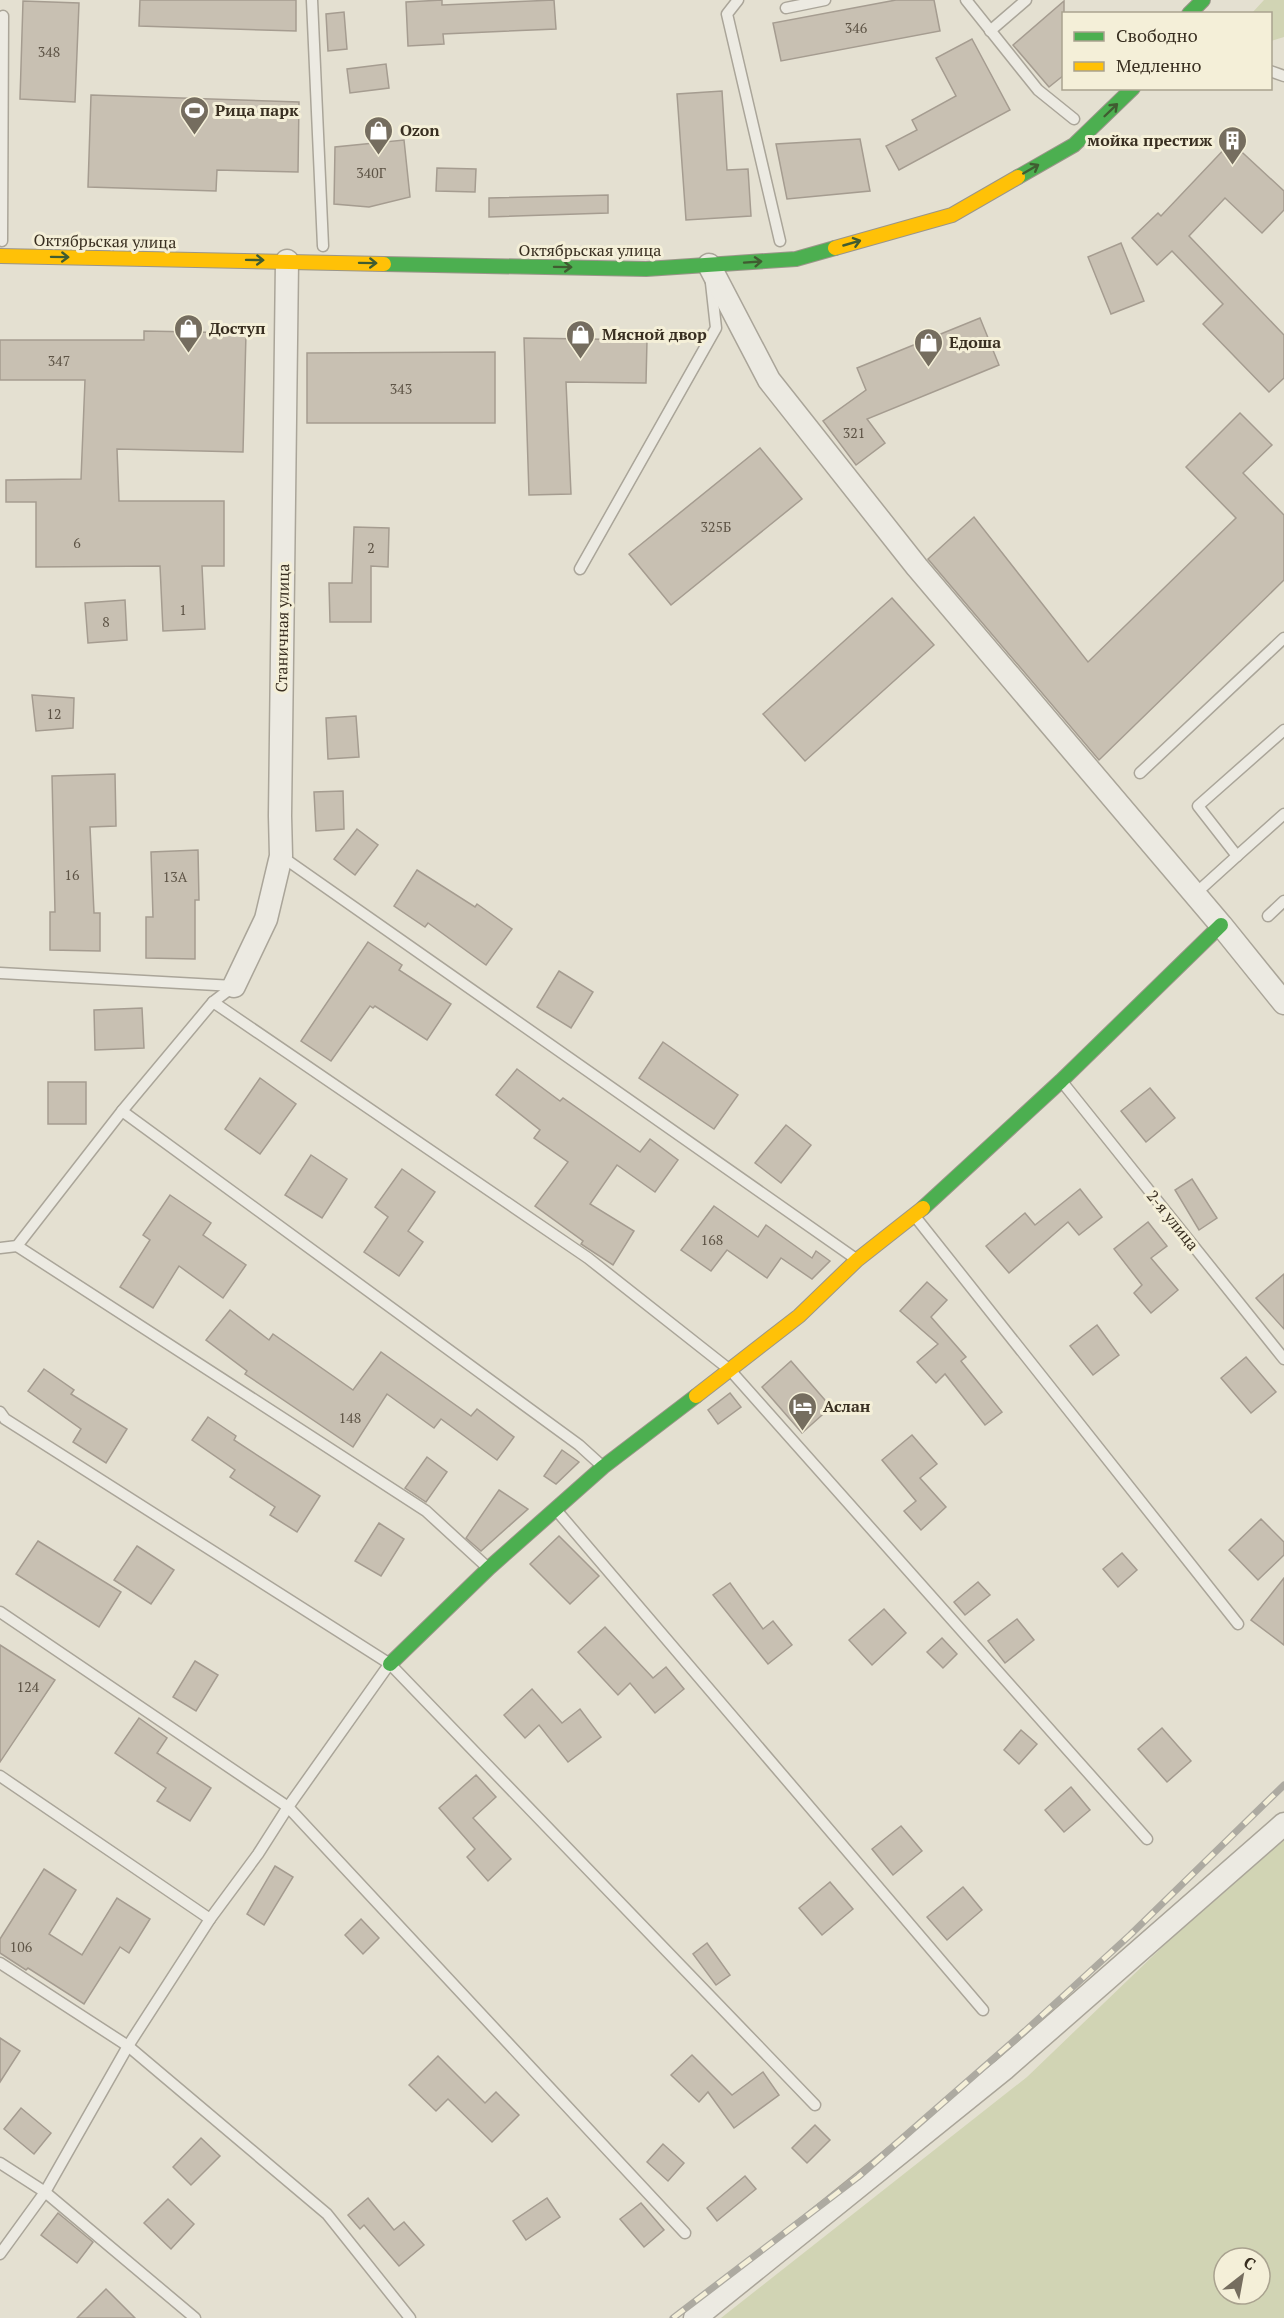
<svg xmlns="http://www.w3.org/2000/svg" width="1284" height="2318" viewBox="0 0 1284 2318" font-family="'PT Serif',serif">
<rect width="100%" height="100%" fill="#e4e0d1"/>
<!-- green -->
<g fill="#d1d4b4" fill-rule="evenodd">
<path d="M1264 0H1284V37L1271 41 1270 14 1252 13Z"/>
<path d="M1284 1830V2318H721L1027 2077ZM1224 2258H1260V2294H1224Z"/>
</g>
<!-- building -->
<g fill="#c8c0b2" stroke="#a59c90" stroke-width="1.5">
<path d="M140 0H296V31L139 26Z"/>
<path d="M442 0V5L554 0 556 29 443 34 444 44 408 46 406 2Z"/>
<path d="M896 0H934L940 31 781 61 773 23Z"/>
<path d="M23 1 79 3 75 102 20 99Z"/>
<path d="M1064 1V75L1049 87 1013 45Z"/>
<path d="M344 12 347 49 328 51 326 14Z"/>
<path d="M972 39 1010 110 899 170 886 146 917 130 912 120 956 96 936 58Z"/>
<path d="M386 64 389 88 350 93 347 69Z"/>
<path d="M722 91 727 170 748 169 751 216 686 220 677 94Z"/>
<path d="M91 95 299 102 298 172 217 170 216 191 88 187Z"/>
<path d="M860 139 870 191 787 199 776 144Z"/>
<path d="M404 140 410 197 369 207 334 204 335 147Z"/>
<path d="M1231 142 1284 191V210L1262 233 1225 198 1189 236 1284 335V378L1269 392 1203 324 1223 304 1172 251 1157 265 1132 238 1158 213 1161 216Z"/>
<path d="M437 168 476 169 475 192 436 191Z"/>
<path d="M608 195V213L489 217V198Z"/>
<path d="M1121 243 1144 301 1111 314 1088 257Z"/>
<path d="M980 318 999 365 867 419 885 443 856 465 823 421 866 390 857 368Z"/>
<path d="M144 331 246 333 243 452 117 449 119 501H224V566H202L205 629 163 631 160 566 36 567V502H6V480L81 479 85 380H0V340H144Z"/>
<path d="M524 338 647 340 646 383 566 382 571 494 529 495Z"/>
<path d="M495 352V423H307V353Z"/>
<path d="M1240 413 1272 445 1243 473 1284 515V580L1099 760 928 559 974 517 1088 662 1236 518 1186 467Z"/>
<path d="M760 448 802 499 671 605 629 554Z"/>
<path d="M354 527 389 528 388 567 371 566V622H330L329 583H352Z"/>
<path d="M892 598 934 645 805 761 763 714Z"/>
<path d="M125 600 127 640 88 643 85 603Z"/>
<path d="M32 695 74 698 73 728 36 731Z"/>
<path d="M356 716 359 757 328 759 326 718Z"/>
<path d="M115 774 116 826 90 827 94 913H100V951L50 950V912H55L52 776Z"/>
<path d="M343 791 344 829 316 831 314 792Z"/>
<path d="M357 829 378 845 355 875 334 859Z"/>
<path d="M198 850 199 900H195V959L146 958V917H153L151 852Z"/>
<path d="M417 870 475 907 477 904 512 929 486 965 428 923 425 927 394 906Z"/>
<path d="M368 942 402 965 399 970 451 1004 427 1040 375 1006 373 1008 370 1006 331 1061 301 1041Z"/>
<path d="M559 971 593 992 571 1028 537 1007Z"/>
<path d="M142 1008 144 1048 95 1050 94 1010Z"/>
<path d="M663 1042 738 1095 714 1129 639 1078Z"/>
<path d="M517 1069 560 1101 563 1098 640 1152 650 1139 678 1160 655 1192 617 1165 590 1204 634 1231 613 1265 581 1244 583 1241 535 1206 568 1162 534 1138 540 1130 496 1095Z"/>
<path d="M260 1078 296 1104 260 1154 225 1129Z"/>
<rect x="48" y="1082" width="38" height="42"/>
<path d="M1150 1088 1175 1118 1146 1142 1121 1111Z"/>
<path d="M786 1125 811 1145 781 1183 755 1163Z"/>
<path d="M311 1155 347 1179 322 1218 285 1195Z"/>
<path d="M402 1169 435 1192 408 1231 423 1242 399 1276 364 1252 388 1217 375 1207Z"/>
<path d="M1192 1179 1217 1218 1199 1230 1175 1190Z"/>
<path d="M1080 1189 1102 1217 1079 1235 1068 1222 1009 1273 986 1246 1025 1213 1035 1225Z"/>
<path d="M170 1195 211 1223 203 1235 246 1265 223 1298 179 1266 153 1308 120 1287 150 1240 143 1235Z"/>
<path d="M714 1206 758 1237 766 1225 812 1258 816 1251 830 1261 812 1279 781 1258 767 1278 727 1250 711 1271 681 1250Z"/>
<path d="M1148 1222 1167 1246 1151 1258 1178 1290 1151 1313 1134 1293 1142 1285 1114 1249Z"/>
<path d="M1284 1274V1329L1256 1298Z"/>
<path d="M927 1282 947 1300 931 1317 966 1357 961 1361 1002 1412 985 1425 945 1374 936 1383 917 1362 938 1344 900 1311Z"/>
<path d="M230 1310 269 1340 273 1334 353 1390 381 1352 471 1416 477 1409 514 1437 497 1460 441 1419 434 1428 387 1394 353 1447 245 1374 247 1371 206 1340Z"/>
<path d="M1097 1325 1119 1355 1093 1375 1070 1346Z"/>
<path d="M1246 1357 1276 1392 1251 1413 1221 1378Z"/>
<path d="M791 1361 831 1407 802 1433 762 1387Z"/>
<path d="M44 1369 74 1390 71 1394 127 1429 106 1463 73 1442 81 1429 28 1391Z"/>
<path d="M730 1393 741 1407 718 1424 708 1410Z"/>
<path d="M208 1417 236 1436 234 1440 320 1496 297 1532 270 1515 275 1507 230 1477 235 1470 192 1440Z"/>
<path d="M912 1435 937 1464 920 1478 946 1507 921 1530 904 1511 916 1501 882 1460Z"/>
<path d="M562 1450 579 1462 556 1484 544 1476Z"/>
<path d="M427 1457 447 1472 426 1502 405 1488Z"/>
<path d="M499 1490 528 1509 481 1551 466 1538Z"/>
<path d="M1261 1519 1284 1542V1555L1258 1580 1229 1550Z"/>
<path d="M379 1523 404 1539 381 1576 355 1561Z"/>
<path d="M559 1536 599 1576 570 1604 530 1564Z"/>
<path d="M38 1541 121 1592 99 1627 16 1574Z"/>
<path d="M137 1546 174 1570 151 1604 114 1580Z"/>
<path d="M1122 1553 1137 1570 1118 1587 1103 1569Z"/>
<path d="M1284 1578V1645L1251 1620Z"/>
<path d="M978 1582 990 1595 965 1615 954 1602Z"/>
<path d="M730 1583 763 1629 773 1621 792 1645 768 1664 713 1595Z"/>
<path d="M884 1609 906 1633 872 1665 849 1640Z"/>
<path d="M1017 1619 1034 1640 1005 1663 988 1641Z"/>
<path d="M605 1627 653 1678 666 1667 684 1689 655 1713 630 1683 618 1695 578 1652Z"/>
<path d="M942 1638 957 1654 943 1668 927 1652Z"/>
<path d="M0 1645 55 1680 0 1762Z"/>
<path d="M195 1661 218 1675 196 1711 173 1697Z"/>
<path d="M532 1689 562 1723 580 1709 601 1737 568 1762 539 1725 525 1738 504 1715Z"/>
<path d="M139 1718 167 1738 157 1753 211 1788 190 1821 157 1801 166 1788 115 1753Z"/>
<path d="M1162 1728 1191 1761 1167 1782 1138 1749Z"/>
<path d="M1021 1730 1037 1744 1019 1764 1004 1750Z"/>
<path d="M476 1775 496 1797 473 1818 511 1859 488 1881 467 1857 475 1849 439 1808Z"/>
<path d="M1071 1787 1090 1810 1064 1832 1045 1810Z"/>
<path d="M901 1826 922 1851 893 1875 872 1849Z"/>
<path d="M275 1866 293 1877 264 1925 247 1914Z"/>
<path d="M44 1869 76 1890 49 1934 82 1955 117 1898 150 1919 129 1953 120 1947 84 2004 28 1968 26 1970 0 1953V1939Z"/>
<path d="M830 1882 853 1909 822 1935 799 1908Z"/>
<path d="M963 1887 982 1910 947 1940 927 1917Z"/>
<path d="M361 1919 379 1938 363 1954 345 1935Z"/>
<path d="M707 1943 730 1975 716 1985 693 1954Z"/>
<path d="M0 2038 20 2051 0 2082Z"/>
<path d="M692 2055 732 2095 763 2072 779 2095 734 2128 708 2092 699 2102 671 2075Z"/>
<path d="M438 2056 485 2103 496 2092 519 2115 492 2142 448 2099 436 2111 409 2085Z"/>
<path d="M21 2108 51 2133 34 2154 4 2129Z"/>
<path d="M815 2125 830 2140 807 2163 792 2148Z"/>
<path d="M201 2138 220 2156 191 2185 173 2167Z"/>
<path d="M663 2144 684 2163 668 2181 647 2162Z"/>
<path d="M745 2176 756 2189 717 2221 707 2208Z"/>
<path d="M368 2198 394 2230 404 2222 424 2245 399 2266 364 2225 360 2229 348 2215Z"/>
<path d="M547 2198 560 2217 526 2240 513 2221Z"/>
<path d="M168 2199 194 2224 171 2249 144 2223Z"/>
<path d="M641 2203 664 2230 644 2247 620 2219Z"/>
<path d="M58 2213 93 2242 77 2263 41 2235Z"/>
<path d="M106 2289 135 2318H77Z"/>
</g>
<g fill="none" stroke-linecap="round" stroke-linejoin="round">
<defs>
<g id="lane">
<path d="M312 0 323 246"/>
<path d="M738 0 727 14 780 241"/>
<path d="M966 0 1038 90 1074 119"/>
<path d="M786 8 825 0"/>
<path d="M990 31 1026 0"/>
<path d="M1270 71 1284 76"/>
<path d="M2 241 3 16"/>
<path d="M580 569 716 328 711 283"/>
<path d="M1284 730 1198 806 1237 856 1284 814"/>
<path d="M1140 773 1284 638"/>
<path d="M281 856 856 1259"/>
<path d="M1195 894 1237 856"/>
<path d="M1268 916 1284 901"/>
<path d="M0 973 234 986"/>
<path d="M213 1002 588 1258 730 1370 1147 1839"/>
<path d="M1063 1083 1284 1359"/>
<path d="M122 1111 579 1445 601 1465"/>
<path d="M917 1219 1238 1624"/>
<path d="M17 1246 426 1511 487 1567"/>
<path d="M0 1248 17 1246 122 1111 213 1002 234 986"/>
<path d="M0 1412 5 1419 390 1664 815 2105"/>
<path d="M557 1511 983 2010"/>
<path d="M0 1612 288 1807 685 2233"/>
<path d="M0 1776 210 1919"/>
<path d="M0 1963 128 2046 327 2214 410 2318"/>
<path d="M0 2163 45 2192 128 2046 210 1919 258 1854 288 1807 388 1666"/>
<path d="M0 2254 45 2192 195 2318"/>
</g>
<g id="street">
<path d="M709 265 769 380 917 567 1221 925 1284 1003"/>
<path d="M234 986 266 919 281 856 280 816 287 261"/>
<path d="M695 2318 1004 2069 1284 1824"/>
</g>
<g id="fast">
<path d="M1189 14 1203 0"/>
<path d="M1018 177 1074 145 1133 88"/>
<path d="M384 264 646 269 796 259 835 248"/>
<path d="M923 1208 1061 1081 1221 925"/>
<path d="M390 1664 489 1568 603 1467 696 1396"/>
</g>
<g id="slow">
<path d="M835 248 952 215 1018 177"/>
<path d="M0 256 384 264"/>
<path d="M696 1396 799 1316 857 1260 923 1208"/>
</g>
</defs>
<!-- lane casing -->
<use href="#lane" stroke="#aaa599" stroke-width="13"/>
<!-- street casing -->
<use href="#street" stroke="#aaa599" stroke-width="25"/>
<!-- fast casing -->
<use href="#fast" stroke="#9a9589" stroke-width="16"/>
<!-- slow casing -->
<use href="#slow" stroke="#9a9589" stroke-width="16"/>
<!-- lane -->
<use href="#lane" stroke="#eceae2" stroke-width="10"/>
<!-- street -->
<use href="#street" stroke="#eceae2" stroke-width="22"/>
<!-- fast -->
<use href="#fast" stroke="#4caf50" stroke-width="14"/>
<!-- slow -->
<use href="#slow" stroke="#ffc107" stroke-width="14"/>
<defs>
<path id="rail" d="M673 2318 858 2177 1025 2031 1130 1935 1284 1785"/>
</defs>
<!-- rail casing -->
<use href="#rail" stroke="#adaaa1" stroke-width="7"/>
<!-- rail -->
<use href="#rail" stroke="#f4efd8" stroke-width="4.5" stroke-dasharray="14" stroke-linecap="butt"/>
</g>
<!-- one-way arrows -->
<defs><path id="oneway-shaft" d="M-6 0H5M1.5-3L5.5 0L1.5 3" fill="none" stroke-width="1.6" stroke-linecap="round" stroke-linejoin="round" transform="scale(1.5)"/></defs>
<g stroke="#405c31">
<use href="#oneway-shaft" transform="translate(1111 110) rotate(-44)"/>
<use href="#oneway-shaft" transform="translate(1031 169) rotate(-30)"/>
<use href="#oneway-shaft" transform="translate(852 243) rotate(-16)"/>
<use href="#oneway-shaft" transform="translate(60 257) rotate(1)"/>
<use href="#oneway-shaft" transform="translate(255 260) rotate(1)"/>
<use href="#oneway-shaft" transform="translate(753 262) rotate(-4)"/>
<use href="#oneway-shaft" transform="translate(368 263) rotate(1)"/>
<use href="#oneway-shaft" transform="translate(563 267) rotate(1)"/>
</g>
<!-- icons -->
<defs>
<symbol id="stadium-pin" viewBox="-11 -11 22 30"><path d="M0 17L-7.5 6A9.5 9.5 0 1 1 7.5 6Z" fill="#756d5f" stroke="#f4efd8"/><path d="M0-5a6.5 5 0 1 0 0 10a6.5 5 0 1 0 0-10ZM-3.5-1.8h7v3.6h-7Z" fill="#fff"/></symbol>
<symbol id="shop-pin" viewBox="-11 -11 22 30"><path d="M0 17L-7.5 6A9.5 9.5 0 1 1 7.5 6Z" fill="#756d5f" stroke="#f4efd8"/><path d="M-5-2.5h2.3a2.7 3.5 0 0 1 5.4 0H5L5.5 6h-11ZM-1.5-2.5h3a1.5 2.3 0 0 0-3 0Z" fill="#fff"/></symbol>
<symbol id="building-pin" viewBox="-11 -11 22 30"><path d="M0 17L-7.5 6A9.5 9.5 0 1 1 7.5 6Z" fill="#756d5f" stroke="#f4efd8"/><path d="M-4-6H4V6H1V3H-1V6H-4ZM-2.5-4.3h1.7v1.8h-1.7ZM.8-4.3h1.7v1.8H.8ZM-2.5-1h1.7V.8h-1.7ZM.8-1h1.7V.8H.8Z" fill="#fff"/></symbol>
<symbol id="hotel-pin" viewBox="-11 -11 22 30"><path d="M0 17L-7.5 6A9.5 9.5 0 1 1 7.5 6Z" fill="#756d5f" stroke="#f4efd8"/><path d="M-6-4.5h1.5V1H6V5H4.5V3h-9V5H-6ZM-4 0a1.8 1.8 0 1 1 3.6 0ZM.5 0V-2.5h3Q6-2.5 6 0Z" fill="#fff"/></symbol>
</defs>
<g fill-rule="evenodd">
<use href="#stadium-pin" x="178" y="94" width="33" height="45"/>
<use href="#shop-pin" x="362" y="114" width="33" height="45"/>
<use href="#building-pin" x="1216" y="124" width="33" height="45"/>
<use href="#shop-pin" x="172" y="312" width="33" height="45"/>
<use href="#shop-pin" x="564" y="318" width="33" height="45"/>
<use href="#shop-pin" x="912" y="326" width="33" height="45"/>
<use href="#hotel-pin" x="786" y="1390" width="33" height="45"/>
</g>
<g text-anchor="middle" dominant-baseline="central" stroke-width="6" stroke-linejoin="round" paint-order="stroke">
<!-- number labels -->
<g font-size="14" fill="#5d5345">
<text x="856" y="27">346</text>
<text x="49" y="51">348</text>
<text x="371" y="172">340Г</text>
<text x="59" y="360">347</text>
<text x="401" y="388">343</text>
<text x="854" y="432">321</text>
<text x="716" y="526">325Б</text>
<text x="77" y="542">6</text>
<text x="371" y="547">2</text>
<text x="183" y="609">1</text>
<text x="106" y="621">8</text>
<text x="54" y="713">12</text>
<text x="72" y="874">16</text>
<text x="175" y="876">13А</text>
<text x="712" y="1239">168</text>
<text x="350" y="1417">148</text>
<text x="28" y="1686">124</text>
<text x="21" y="1946">106</text>
</g>
<!-- poi labels -->
<g font-size="16" font-weight="bold" fill="#392f21" stroke="#f4efd8" text-anchor="start">
<text x="215" y="110">Рица парк</text>
<text x="400" y="130">Ozon</text>
<text x="1212" y="140" text-anchor="end">мойка престиж</text>
<text x="209" y="328">Доступ</text>
<text x="602" y="334">Мясной двор</text>
<text x="949" y="342">Едоша</text>
<text x="823" y="1406">Аслан</text>
</g>
<!-- street labels -->
<g font-size="16" fill="#392f21" stroke="#f4efd8">
<text transform="translate(105 241) rotate(1)">Октябрьская улица</text>
<text x="590" y="250">Октябрьская улица</text>
<text transform="translate(282 628) rotate(-89)">Станичная улица</text>
<text transform="translate(1173 1220) rotate(51)">2-я улица</text>
</g>
</g>
<!-- legend -->
<rect x="1062" y="12" width="210" height="78" fill="#f4efd8" stroke="#a9a28f" stroke-width="1.5"/>
<rect x="1074" y="32" width="30" height="9" fill="#4caf50" stroke="#a9a28f" stroke-width="1.5"/>
<text x="1116" y="42" font-size="18" fill="#392f21">Свободно</text>
<rect x="1074" y="62" width="30" height="9" fill="#ffc107" stroke="#a9a28f" stroke-width="1.5"/>
<text x="1116" y="72" font-size="18" fill="#392f21">Медленно</text>
<!-- north arrow -->
<g transform="translate(1242 2276) rotate(31)"><circle r="28" fill="#f4efd8" stroke="#a9a28f" stroke-width="1.5"/>
<path d="M0-4.5L10 22L0 15L-10 22Z" fill="#756d5f"/>
<text y="-9" font-size="16" font-weight="bold" text-anchor="middle" fill="#392f21">С</text>
</g>
</svg>
